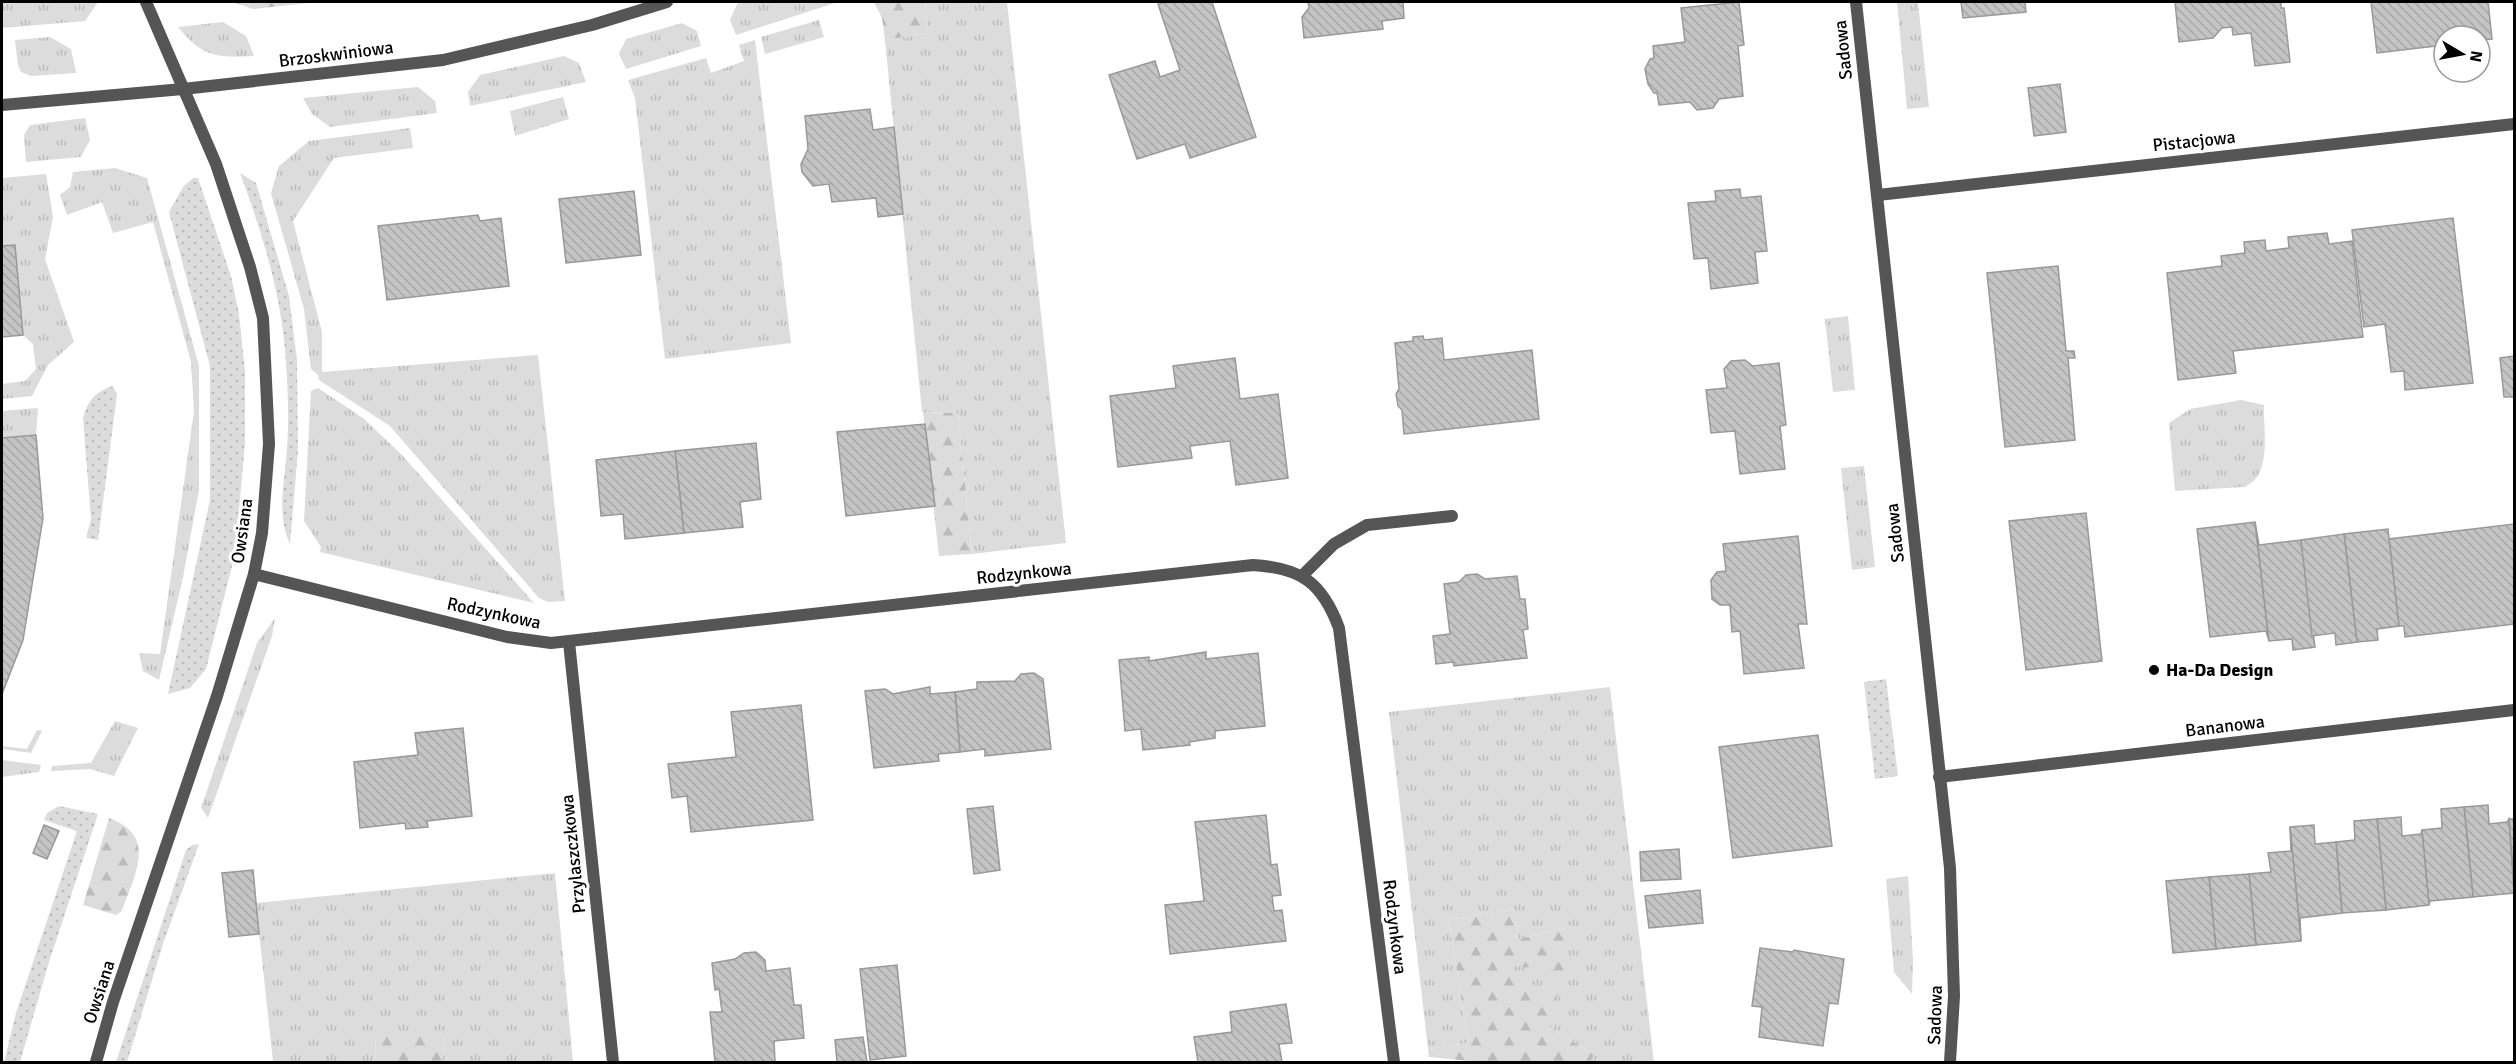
<svg xmlns="http://www.w3.org/2000/svg" width="2516" height="1064" viewBox="0 0 2516 1064" font-family="Signika,sans-serif">
<defs>
<pattern id="grass-tufts" width="24" height="20" patternUnits="userSpaceOnUse" patternTransform="scale(1.5)"><rect width="24" height="20" fill="#dcdcdc"/><path d="M3 7l-1-3M5 7V3M7 7l1-3M15 17l-1-3M17 17v-4M19 17l1-3" fill="none" stroke="#bbb"/></pattern>
<pattern id="forest-firs" width="22" height="20" patternUnits="userSpaceOnUse" patternTransform="scale(1.5)"><rect width="22" height="20" fill="#dcdcdc"/><path d="M5 1l3.5 6h-7zM16 11l3.5 6h-7z" fill="#bbb"/></pattern>
<pattern id="garden-dots" width="8" height="8" patternUnits="userSpaceOnUse" patternTransform="scale(1.5)"><rect width="8" height="8" fill="#dcdcdc"/><path d="M2 2h.1M6 6h.1" fill="none" stroke="#bbb" stroke-width="1.8" stroke-linecap="round"/></pattern>
<pattern id="building-back-hatch" width="6" height="6" patternUnits="userSpaceOnUse" patternTransform="scale(1.5)"><rect width="6" height="6" fill="#c4c4c4"/><path d="M-1 5l2 2M0 0l6 6M5-1l2 2" fill="none" stroke="#a7a7a7"/></pattern>
</defs>
<rect width="100%" height="100%" fill="#fff"/>
<!-- grass -->
<g fill="url(#grass-tufts)">
<path d="M2 2H98L85 21 2 28Z"/>
<path d="M744 2H838L736 35 730 20 737 4Z"/>
<path d="M925 2H1007L1066 543 972 554 958 413 922 412 885 40 928 33Z"/>
<path d="M1897 2H1918L1929 107 1907 109Z"/>
<path d="M819 20 824 37 765 54 761 37Z"/>
<path d="M223 22 246 36 254 56C217 58 202 57 178 27Z"/>
<path d="M682 23 697 31 701 46 626 69 619 54 626 39Z"/>
<path d="M50 37 71 49 76 73 31 76 21 72 18 65 15 40Z"/>
<path d="M755 40 791 343 665 359 635 98 628 80 706 58 711 73 744 61 739 45Z"/>
<path d="M564 56 579 63 586 82 470 106 468 92 480 75Z"/>
<path d="M418 87 435 101 437 113 330 127 312 114 303 98Z"/>
<path d="M563 97 569 119 515 136 510 111Z"/>
<path d="M85 118 90 140 81 157 26 162 24 135 30 125Z"/>
<path d="M410 128 413 148 334 158 293 221 322 332V372L538 355 565 601 548 602 539 598 390 426 319 380 318 375 311 369 304 309 271 193 279 166 309 141Z"/>
<path d="M115 168 147 178 199 366V490L183 577 159 680 143 671 139 653 160 654 194 411 191 362 153 222 113 233 102 202 67 215 60 195 70 187 73 172Z"/>
<path d="M46 174 53 217 45 259 74 342 48 365 32 396 2 399V384L25 381 36 369 33 344 23 335 15 246H2V178Z"/>
<path d="M1848 316 1855 390 1833 392 1825 319Z"/>
<path d="M318 388 363 418 401 454 534 603 320 552 321 547 304 521 311 391Z"/>
<path d="M2241 400 2264 405C2263 431 2273 476 2244 487L2175 491 2169 423 2190 409Z"/>
<path d="M38 408 36 435 2 438V411Z"/>
<path d="M1864 466 1875 567 1852 570 1841 468Z"/>
<path d="M275 618 272 636 208 818 201 808 257 643Z"/>
<path d="M1610 687 1654 1062H1590L1594 1055 1550 1027 1514 980V966L1566 928 1518 939 1513 909 1449 920 1468 1043 1428 1049 1389 712Z"/>
<path d="M115 721 138 728 114 776 90 769 51 771 52 766 91 763Z"/>
<path d="M37 730 42 731 31 753 2 749V746L27 749Z"/>
<path d="M2 760 41 765 39 772 2 777Z"/>
<path d="M555 873 573 1061 442 1062 445 1036H376L375 1062H273L256 903Z"/>
<path d="M1908 876 1913 960 1912 994 1894 972 1886 879Z"/>
</g>
<!-- forest -->
<g fill="url(#forest-firs)">
<path d="M233 2H316L253 9Z"/>
<path d="M874 2H925L928 33 885 40 882 18Z"/>
<path d="M923 412 958 413 972 554 939 556Z"/>
<path d="M109 818C158 836 135 874 122 911L116 915 83 905Z"/>
<path d="M1513 909 1518 939 1566 928V971L1515 966 1514 980 1558 992 1550 1027 1594 1055 1590 1062H1480L1429 1057 1428 1049 1468 1043 1449 920Z"/>
<path d="M376 1036H445L442 1062H375Z"/>
</g>
<!-- garden -->
<g fill="url(#garden-dots)">
<path d="M240 173 256 183 289 296 297 361 298 450 290 544C276 514 285 481 287 449 289 421 288 392 286 363 282 296 263 235 240 173Z"/>
<path d="M193 178H198L231 276 239 314 245 371V443L235 554 206 669 190 688 168 694 210 500V366L169 212 183 187Z"/>
<path d="M113 386 117 395 98 540 86 538 91 519 83 419C87 402 95 391 113 386Z"/>
<path d="M1886 679 1898 776 1875 779 1864 682Z"/>
<path d="M59 806 98 814 49 962 20 1062H4L16 1013 77 831 44 820 47 813Z"/>
<path d="M199 844 163 944 127 1062H116L186 850 192 845Z"/>
</g>
<!-- building -->
<g fill="url(#building-back-hatch)" stroke="#999" stroke-width="1.5">
<path d="M1166 2H1212L1256 137 1190 158 1185 144 1137 159 1109 75 1155 61 1160 77 1180 70 1158 4Z"/>
<path d="M1308 2H1403L1404 18 1382 21 1383 29 1304 38 1302 17 1309 8Z"/>
<path d="M1739 2 1744 45 1738 46 1743 96 1719 99 1713 108 1697 110 1690 102 1659 105 1657 93H1654L1648 84 1645 69 1650 59 1654 58 1653 46 1685 42 1681 8Z"/>
<path d="M1961 2H2025L2026 12 1963 18Z"/>
<path d="M2175 2H2281V8H2284L2290 62 2255 66 2251 33 2233 35 2232 27 2222 28 2213 38 2179 42Z"/>
<path d="M2371 2H2488L2492 39 2480 40V36H2444V45L2377 53Z"/>
<path d="M2060 84 2066 132 2034 136 2028 88Z"/>
<path d="M870 109 873 130 894 127 903 214 878 217 876 198 832 202 829 184 813 186 802 172 801 164 808 149 805 116Z"/>
<path d="M1740 189 1741 198 1761 196 1767 251 1755 252 1758 283 1711 289 1708 258 1694 259 1688 203 1716 201 1715 191Z"/>
<path d="M634 191 641 255 566 263 559 199Z"/>
<path d="M478 215 480 221 501 218 509 286 387 300 378 226Z"/>
<path d="M2453 218 2473 383 2405 390 2404 371 2391 372 2385 324 2364 327 2352 230Z"/>
<path d="M2327 233 2329 244 2352 241 2363 337 2233 351 2236 373 2178 380 2167 273 2222 266 2221 256 2245 253 2244 242 2265 240 2266 251 2289 248 2288 237Z"/>
<path d="M15 245 23 335 2 337V246Z"/>
<path d="M2058 266 2066 351H2074L2075 358H2068L2075 440 2005 447 1987 273Z"/>
<path d="M1423 336 1424 340 1442 338 1444 360 1532 350 1539 419 1404 434 1402 410 1398 406 1396 394 1399 389 1395 343 1413 341V337Z"/>
<path d="M2514 356V397H2504L2500 358Z"/>
<path d="M1235 358 1240 399 1278 394 1288 478 1236 485 1230 441 1190 446 1192 458 1118 467 1110 396 1176 388 1173 366Z"/>
<path d="M1745 360 1753 366 1779 363 1786 425 1780 426 1785 469 1740 474 1735 431 1711 433 1706 390 1727 388 1724 369 1731 361Z"/>
<path d="M925 424 935 506 846 516 837 432Z"/>
<path d="M36 435 43 518 23 640 2 694V438Z"/>
<path d="M756 443 761 499 740 502 743 527 684 533 675 451Z"/>
<path d="M675 451 684 533 625 539 623 514 601 516 596 460Z"/>
<path d="M2086 513 2102 661 2026 670 2009 521Z"/>
<path d="M2255 522 2269 641 2266 631 2210 637 2197 529Z"/>
<path d="M2255 522 2259 545 2301 540 2315 647 2293 650 2292 639 2269 641Z"/>
<path d="M2514 524V624L2405 637 2404 626H2399L2389 539Z"/>
<path d="M2388 529 2399 626 2377 629 2378 640 2357 642 2344 534Z"/>
<path d="M2344 534 2357 642 2336 645 2335 633 2312 636 2301 540Z"/>
<path d="M1798 536 1807 624H1798L1804 668 1744 674 1740 631 1732 632 1730 605H1720L1712 599 1711 580 1717 572 1726 571 1723 544Z"/>
<path d="M1477 574 1485 579 1517 576 1520 599H1525L1528 629 1523 630 1527 658 1454 666 1453 662 1436 664 1433 636 1450 634 1444 584 1459 582 1466 575Z"/>
<path d="M1206 652V659L1258 653 1265 726 1215 731V738L1189 742 1190 745 1143 750 1141 729 1125 731 1119 660 1149 657V661Z"/>
<path d="M1034 673 1043 679 1051 749 985 756V749L960 752 955 692 977 689V682L1015 681 1021 674Z"/>
<path d="M930 687V694L955 692 960 752 938 754 939 761 874 768 865 691 885 689 893 694Z"/>
<path d="M801 705 813 820 691 832 687 796 672 798 668 764 736 757 731 712Z"/>
<path d="M463 728 472 816 427 821 428 827 406 829 405 823 360 828 354 762 418 755 415 733Z"/>
<path d="M1818 735 1832 846 1733 858 1719 747Z"/>
<path d="M2488 805 2489 824 2507 822 2509 819 2514 893 2473 897 2464 807Z"/>
<path d="M993 806 1000 870 974 874 967 809Z"/>
<path d="M2464 807 2473 897 2430 901 2429 905 2422 830 2442 828 2441 809Z"/>
<path d="M1266 815 1271 865 1277 864 1281 895 1272 896 1274 911 1282 910 1286 941 1170 954 1165 905 1204 901 1195 822Z"/>
<path d="M2401 817 2402 836 2421 834 2422 830 2429 905 2386 910 2377 819Z"/>
<path d="M2377 819 2386 910 2342 913 2336 842 2355 840 2354 821Z"/>
<path d="M2509 819H2514V883Z"/>
<path d="M44 825 59 831 47 859 33 853Z"/>
<path d="M2314 825 2315 844 2336 842 2342 913 2300 918 2301 941 2290 827Z"/>
<path d="M2290 827 2301 941 2256 945 2249 874 2271 872 2268 853 2291 851Z"/>
<path d="M1679 849 1681 879 1641 881 1640 852Z"/>
<path d="M253 870 259 934 229 937 222 873Z"/>
<path d="M2249 874 2256 945 2216 949 2209 877Z"/>
<path d="M2209 877 2216 949 2173 953 2166 881Z"/>
<path d="M1700 890 1703 923 1649 928 1645 896Z"/>
<path d="M1760 948 1793 952 1794 950 1844 959 1838 1004 1829 1003 1823 1046 1759 1037 1762 1007 1752 1006Z"/>
<path d="M756 952 765 960 766 971 790 968 794 1005H801L804 1038 774 1041 775 1062H715L710 1012H722L719 989 715 990 712 963 735 959 744 953Z"/>
<path d="M897 965 906 1056 870 1060 860 969Z"/>
<path d="M1286 1004 1292 1043 1279 1044 1282 1062H1198L1194 1037 1232 1032 1230 1012Z"/>
<path d="M863 1037 867 1062H837L835 1040Z"/>
</g>
<g fill="none" stroke-linecap="round" stroke-linejoin="round">
<!-- street -->
<g stroke="#555" stroke-width="12">
<path d="M1856 2 1950 868 1954 996 1950 1062"/>
<path d="M2 105 183 89 443 60 592 25 667 2"/>
<path d="M1878 195 2514 124"/>
<path d="M254 574 507 637 551 643 1253 565C1301 568 1322 582 1339 628L1394 1062"/>
<path d="M1303 575 1334 544 1367 525 1452 516"/>
<path d="M569 642 613 1062"/>
<path d="M1939 777 2514 710"/>
<path d="M96 1062 113 1002 217 696 254 574 262 533 269 444 263 318 250 267 216 164 146 2"/>
</g>
</g>
<!-- markers -->
<circle fill="#000" stroke="#fff" stroke-width="2" cx="2154" cy="670" r="6"/>
<g text-anchor="middle" dominant-baseline="central" stroke-width="6" stroke-linejoin="round" paint-order="stroke">
<!-- street labels -->
<g font-size="18" fill="#000" stroke="#fff">
<text transform="translate(1843 50) rotate(-96)">Sadowa</text>
<text transform="translate(336 54) rotate(-7)">Brzoskwiniowa</text>
<text transform="translate(2194 141) rotate(-6)">Pistacjowa</text>
<text transform="translate(242 531) rotate(-82)">Owsiana</text>
<text transform="translate(1895 533) rotate(-96)">Sadowa</text>
<text transform="translate(1024 573) rotate(-6)">Rodzynkowa</text>
<text transform="translate(494 613) rotate(12)">Rodzynkowa</text>
<text transform="translate(2225 726) rotate(-7)">Bananowa</text>
<text transform="translate(573 854) rotate(-96)">Przylaszczkowa</text>
<text transform="translate(1395 927) rotate(83)">Rodzynkowa</text>
<text transform="translate(99 992) rotate(-72)">Owsiana</text>
<text transform="translate(1935 1015) rotate(-88)">Sadowa</text>
</g>
<!-- poi labels -->
<g font-size="18" font-weight="bold" fill="#000" stroke="#fff" text-anchor="start">
<text x="2166" y="670">Ha-Da Design</text>
</g>
</g>
<!-- border -->
<rect width="2516" height="1064" fill="none" stroke="#000000" stroke-width="6"/>
<!-- north arrow -->
<g transform="translate(2462 54) rotate(100)"><circle r="28" fill="#ffffff" stroke="#999999" stroke-width="1.5"/>
<path d="M0-4.5L10 22L0 15L-10 22Z" fill="#000000"/>
<text y="-9" font-size="16" font-weight="bold" text-anchor="middle" fill="#000000">N</text>
</g>
</svg>
